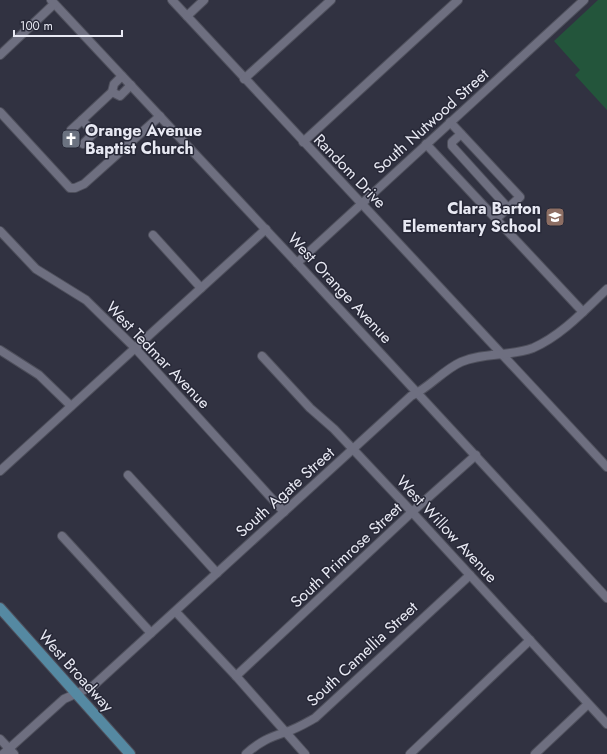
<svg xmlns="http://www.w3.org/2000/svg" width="607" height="754" viewBox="0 0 607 754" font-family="Jost,sans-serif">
<rect width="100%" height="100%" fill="#313241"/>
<!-- green -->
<path fill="#23553b" d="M598 0H607V110L575 75 580 70 554 41Z"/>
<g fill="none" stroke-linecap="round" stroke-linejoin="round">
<defs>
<g id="minor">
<path d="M51 0 297 263 607 598"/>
<path d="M172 0 607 467"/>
<path d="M187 16 204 0"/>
<path d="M0 55 54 4"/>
<path d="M244 79 331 0"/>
<path d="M112 92 120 96 131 85"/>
<path d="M0 112 70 188H75L84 184 160 116"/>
<path d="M450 122 520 197 496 219"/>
<path d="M71 130 82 120"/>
<path d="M461 134 452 142V146L508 208"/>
<path d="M303 142 458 0"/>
<path d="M83 144 94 133 82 120 112 92 114 84 122 76"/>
<path d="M426 144 583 312"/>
<path d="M0 231 36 269 86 300 135 348 284 512"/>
<path d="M153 235 201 288"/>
<path d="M297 263 584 0"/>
<path d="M0 350 39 375 71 406"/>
<path d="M262 356 310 408 334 429 412 512 607 724"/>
<path d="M0 471 266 229"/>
<path d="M128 475 217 573"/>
<path d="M62 536 151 633"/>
<path d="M176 612 236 676 305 754"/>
<path d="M236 676 412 512 476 455"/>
<path d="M0 739 14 754"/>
<path d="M3 754 64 699 93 686 411 396C429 388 443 370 461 362 484 352 509 357 533 348 561 336 585 310 607 289"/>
<path d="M246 754C259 742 270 737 286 732 296 729 306 723 315 718L470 575"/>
<path d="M410 754 530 640"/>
<path d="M535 754 588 704"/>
</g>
<path id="major" d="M0 608 130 754"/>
</defs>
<!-- minor casing -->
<use href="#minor" stroke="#4f505c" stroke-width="10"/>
<!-- major casing -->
<use href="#major" stroke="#4f505c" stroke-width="12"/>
<!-- minor -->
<use href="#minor" stroke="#6e6f80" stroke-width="8"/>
<!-- major -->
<use href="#major" stroke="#5589a2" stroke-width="10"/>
</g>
<!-- icons -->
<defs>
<symbol id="church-square" viewBox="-11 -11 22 22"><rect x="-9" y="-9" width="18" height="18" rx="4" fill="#6b7280" stroke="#272837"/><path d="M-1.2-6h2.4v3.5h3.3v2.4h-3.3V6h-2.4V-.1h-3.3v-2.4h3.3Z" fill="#fff"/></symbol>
<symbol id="school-square" viewBox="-11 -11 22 22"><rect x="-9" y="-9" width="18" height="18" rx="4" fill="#8d6e63" stroke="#272837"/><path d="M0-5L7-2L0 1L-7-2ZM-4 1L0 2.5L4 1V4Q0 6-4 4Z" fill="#fff"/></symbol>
</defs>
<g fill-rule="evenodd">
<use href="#church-square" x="60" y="128" width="22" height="22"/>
<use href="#school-square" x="544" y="206" width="22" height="22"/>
</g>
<g text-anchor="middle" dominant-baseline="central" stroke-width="3" stroke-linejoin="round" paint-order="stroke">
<!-- street labels -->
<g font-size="16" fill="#e8e9f3" stroke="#272837">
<text transform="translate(431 121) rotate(-42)">South Nutwood Street</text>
<text transform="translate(350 171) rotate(46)">Random Drive</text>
<text transform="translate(340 288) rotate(47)">West Orange Avenue</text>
<text transform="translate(158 355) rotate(46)">West Tedmar Avenue</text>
<text transform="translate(285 492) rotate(-42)">South Agate Street</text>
<text transform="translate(447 529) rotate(47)">West Willow Avenue</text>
<text transform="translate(346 555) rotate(-43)">South Primrose Street</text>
<text transform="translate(362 654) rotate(-43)">South Camellia Street</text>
<text transform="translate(76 671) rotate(48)">West Broadway</text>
</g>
<!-- poi labels -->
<g font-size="16" font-weight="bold" fill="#e8e9f3" stroke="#272837" text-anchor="start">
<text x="85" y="130">Orange Avenue<tspan x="85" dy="18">Baptist Church</tspan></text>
<text x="541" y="208" text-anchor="end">Clara Barton<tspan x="541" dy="18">Elementary School</tspan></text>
</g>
</g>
<!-- scale -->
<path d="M14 30v6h108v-6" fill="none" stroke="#e8e9f3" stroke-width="2"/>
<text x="20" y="30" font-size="12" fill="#e8e9f3" stroke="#272837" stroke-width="3" paint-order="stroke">100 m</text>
</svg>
